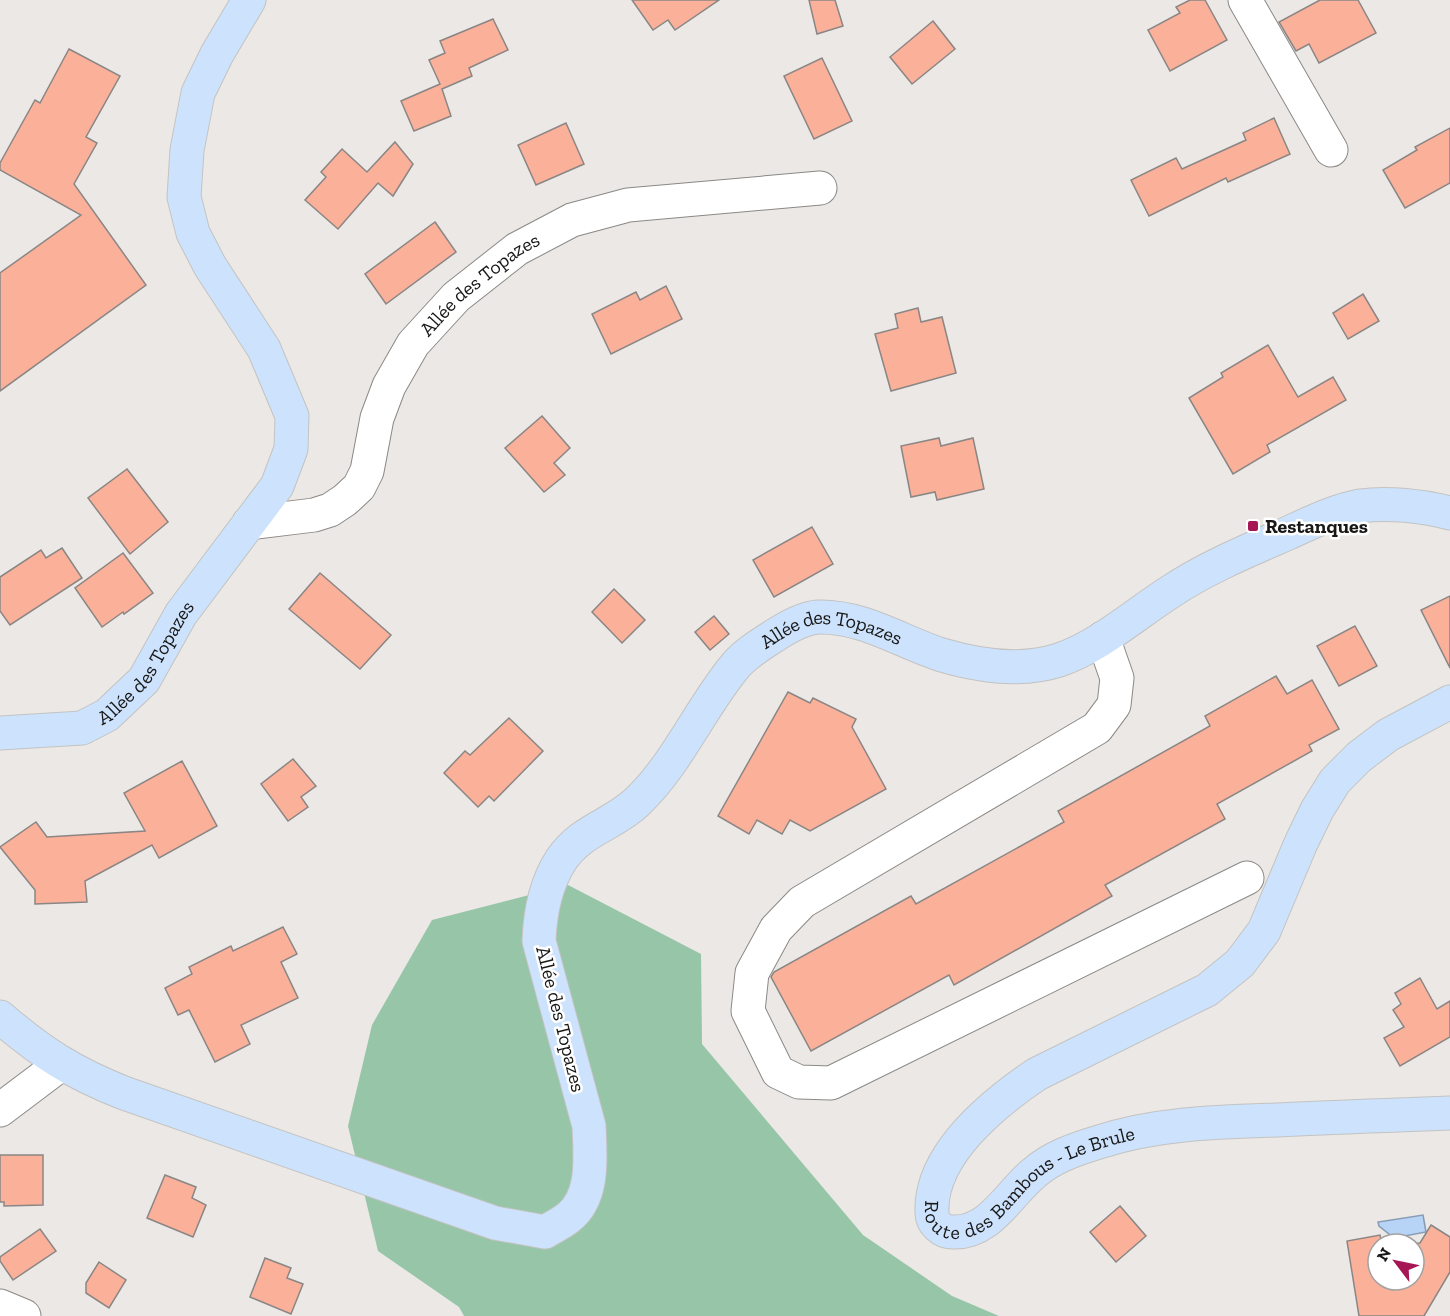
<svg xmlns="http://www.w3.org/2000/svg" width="1450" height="1316" viewBox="0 0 1450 1316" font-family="'Zilla Slab',serif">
<rect width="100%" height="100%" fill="#ebe8e5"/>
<!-- green -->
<path fill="#97c5a8" d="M568 885 701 954 702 1044 863 1235 952 1296 999 1316H464L459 1307 378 1251 348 1126 372 1025 432 920Z"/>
<!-- water -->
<path fill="#b7d4f6" stroke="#879bb3" stroke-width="1.5" d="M1423 1215 1426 1232 1394 1238 1379 1226 1378 1222Z"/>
<!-- building -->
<g fill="#fbb099" stroke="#8a8685" stroke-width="1.5">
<path d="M632 0H719L675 30 668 20 653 30Z"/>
<path d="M809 0H835L843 26 817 34Z"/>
<path d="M1190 0H1205L1227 40 1170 71 1148 30 1180 13 1176 7Z"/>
<path d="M1320 0H1358L1376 33 1319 63 1309 44 1296 51 1279 22Z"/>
<path d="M493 19 508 50 469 68 472 76 442 89 451 116 414 131 401 101 440 84 429 60 445 53 440 41Z"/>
<path d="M933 21 955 49 912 84 890 57Z"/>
<path d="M69 49 120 76 86 137 97 143 74 184 146 285 0 391V273L81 215 0 170V163L35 100 40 103Z"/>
<path d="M822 58 852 121 814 139 784 76Z"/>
<path d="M1274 118 1290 154 1228 182 1226 178 1149 216 1131 180 1176 158 1182 169 1246 140 1243 133Z"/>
<path d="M566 123 584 164 536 185 518 145Z"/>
<path d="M1450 128V183L1405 208 1383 170 1417 150 1415 147Z"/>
<path d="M395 142 413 164 393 196 378 183 338 229 305 200 326 177 321 172 342 149 367 172Z"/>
<path d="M435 222 456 252 386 304 365 274Z"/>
<path d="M666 286 682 319 611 354 592 314 636 292 640 300Z"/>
<path d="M1363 294 1379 321 1348 339 1333 313Z"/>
<path d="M918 308 921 322 942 317 956 373 891 391 875 334 898 328 895 314Z"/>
<path d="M1268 345 1298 397 1333 377 1346 400 1267 445 1270 452 1233 474 1189 398 1223 377 1221 373Z"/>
<path d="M542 416 570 448 554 463 565 475 544 492 505 448Z"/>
<path d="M939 438 941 446 973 438 984 489 937 500 935 492 911 497 901 446Z"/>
<path d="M127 469 168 522 130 554 88 498Z"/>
<path d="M812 527 833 564 774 597 753 560Z"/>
<path d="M62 548 82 578 10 625 0 611V577L41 550 46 558Z"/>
<path d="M123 553 153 593 124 614 123 612 102 627 75 588Z"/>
<path d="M320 573 391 635 360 669 289 609Z"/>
<path d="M614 589 645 620 622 643 592 612Z"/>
<path d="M1450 596V668L1421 610Z"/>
<path d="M714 616 729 634 710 650 695 632Z"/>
<path d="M1355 626 1377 666 1339 686 1317 646Z"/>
<path d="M1276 676 1287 694 1312 680 1339 729 1309 745 1312 751 1217 804 1225 819 1105 885 1112 896 954 985 949 975 811 1051 771 977 774 972 911 896 916 904 1064 822 1058 811 1210 726 1205 716Z"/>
<path d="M788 692 810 703 813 698 856 719 852 727 886 789 810 831 790 820 782 834 757 820 749 834 718 816Z"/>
<path d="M509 718 543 751 494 801 489 796 478 807 444 773 465 751 470 755Z"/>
<path d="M293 759 316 786 301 797 308 807 288 821 261 784Z"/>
<path d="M182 761 217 826 159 858 152 845 85 881 87 902 35 904V890L0 847 36 822 47 837 145 831 124 793Z"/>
<path d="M283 927 297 954 281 962 298 998 241 1025 250 1044 215 1062 189 1010 178 1015 165 988 192 974 189 967 231 946 233 951Z"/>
<path d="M1420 978 1437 1009 1450 1001V1037L1400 1066 1384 1038 1404 1027 1393 1010 1401 1004 1395 993Z"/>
<path d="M0 1155H43V1205L4 1206V1202H0Z"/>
<path d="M165 1175 196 1187 192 1198 206 1205 193 1237 147 1218Z"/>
<path d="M1120 1206 1146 1236 1116 1262 1090 1232Z"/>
<path d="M1431 1225 1450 1237V1272L1424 1316H1359L1347 1241 1380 1235 1382 1244H1378V1280H1414V1244H1406L1420 1243Z"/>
<path d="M40 1229 56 1251 13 1280 0 1261V1257Z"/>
<path d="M265 1258 291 1268 287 1278 303 1284 291 1314 250 1297Z"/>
<path d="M99 1262 126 1280 109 1308 86 1293V1283Z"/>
</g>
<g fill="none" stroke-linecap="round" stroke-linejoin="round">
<defs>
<g id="minor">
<path d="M1245 0 1331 150"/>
<path id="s1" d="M249 523 314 515 330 510 345 500 359 487 367 471 377 418 389 386 413 344 456 297 517 249 572 220 628 205 820 188"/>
<path d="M1103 638 1117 678 1114 705 1097 728 802 902 776 929 752 973 748 1011 778 1072 799 1082 831 1083 1247 878"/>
<path d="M0 1110 61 1064"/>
<path d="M0 1306 24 1316"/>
</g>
<g id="major">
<path id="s2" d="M1450 702 1388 735 1359 757 1335 781 1317 810 1301 843 1264 931 1240 963 1207 990 1037 1074C994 1103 929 1155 932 1213 932 1223 942 1232 952 1232 990 1234 1009 1193 1034 1173 1052 1157 1076 1149 1099 1142 1157 1123 1218 1122 1278 1120 1335 1117 1393 1115 1450 1113"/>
<path id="s3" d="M0 733 82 728 107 715 144 680 181 614 277 486 291 449 292 416 264 349 210 266 193 233 184 197 187 150 198 93 217 54 249 0"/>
<path id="s4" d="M0 1017C42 1053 73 1073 124 1093L495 1223 545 1232C553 1227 562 1223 569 1217 595 1196 590 1155 589 1126L539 941C540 912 545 885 561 860 582 829 613 825 637 802 678 763 700 708 736 665 746 653 763 643 777 634 788 627 804 618 818 617 864 616 901 642 942 655 979 666 1022 672 1059 660 1100 646 1134 615 1170 592 1206 568 1247 551 1286 534 1310 523 1334 511 1360 506 1388 502 1423 506 1450 513"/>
</g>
</defs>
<!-- minor casing -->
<use href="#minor" stroke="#8b8986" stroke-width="35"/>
<!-- major casing -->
<use href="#major" stroke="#c3c3c2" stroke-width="35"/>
<!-- minor -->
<use href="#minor" stroke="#fff" stroke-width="33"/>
<!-- major -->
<use href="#major" stroke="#cde3fd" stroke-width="33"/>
</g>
<!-- markers -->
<rect fill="#a71654" stroke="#fff" stroke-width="2" x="1247" y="520" width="12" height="12" rx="3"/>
<g text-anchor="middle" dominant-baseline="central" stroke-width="5" stroke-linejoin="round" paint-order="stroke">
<!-- street labels -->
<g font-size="20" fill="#181716" stroke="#fff">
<text stroke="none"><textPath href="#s1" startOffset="364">Allée des Topazes</textPath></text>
<text stroke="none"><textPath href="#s4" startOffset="1366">Allée des Topazes</textPath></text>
<text stroke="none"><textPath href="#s3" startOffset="176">Allée des Topazes</textPath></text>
<text transform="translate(561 1019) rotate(76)">Allée des Topazes</text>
<text stroke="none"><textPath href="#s2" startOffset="876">Route des Bambous - Le Brule</textPath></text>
</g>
<!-- poi labels -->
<g font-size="20" font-weight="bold" fill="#181716" stroke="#fff" text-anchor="start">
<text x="1265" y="526">Restanques</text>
</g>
</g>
<!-- north arrow -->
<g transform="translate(1396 1262) rotate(302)"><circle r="28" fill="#ffffff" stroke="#a3a2a2" stroke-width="1.5"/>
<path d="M0-4.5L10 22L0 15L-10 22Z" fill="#a71654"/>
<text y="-9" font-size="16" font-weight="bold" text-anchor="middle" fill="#181716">N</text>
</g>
</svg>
